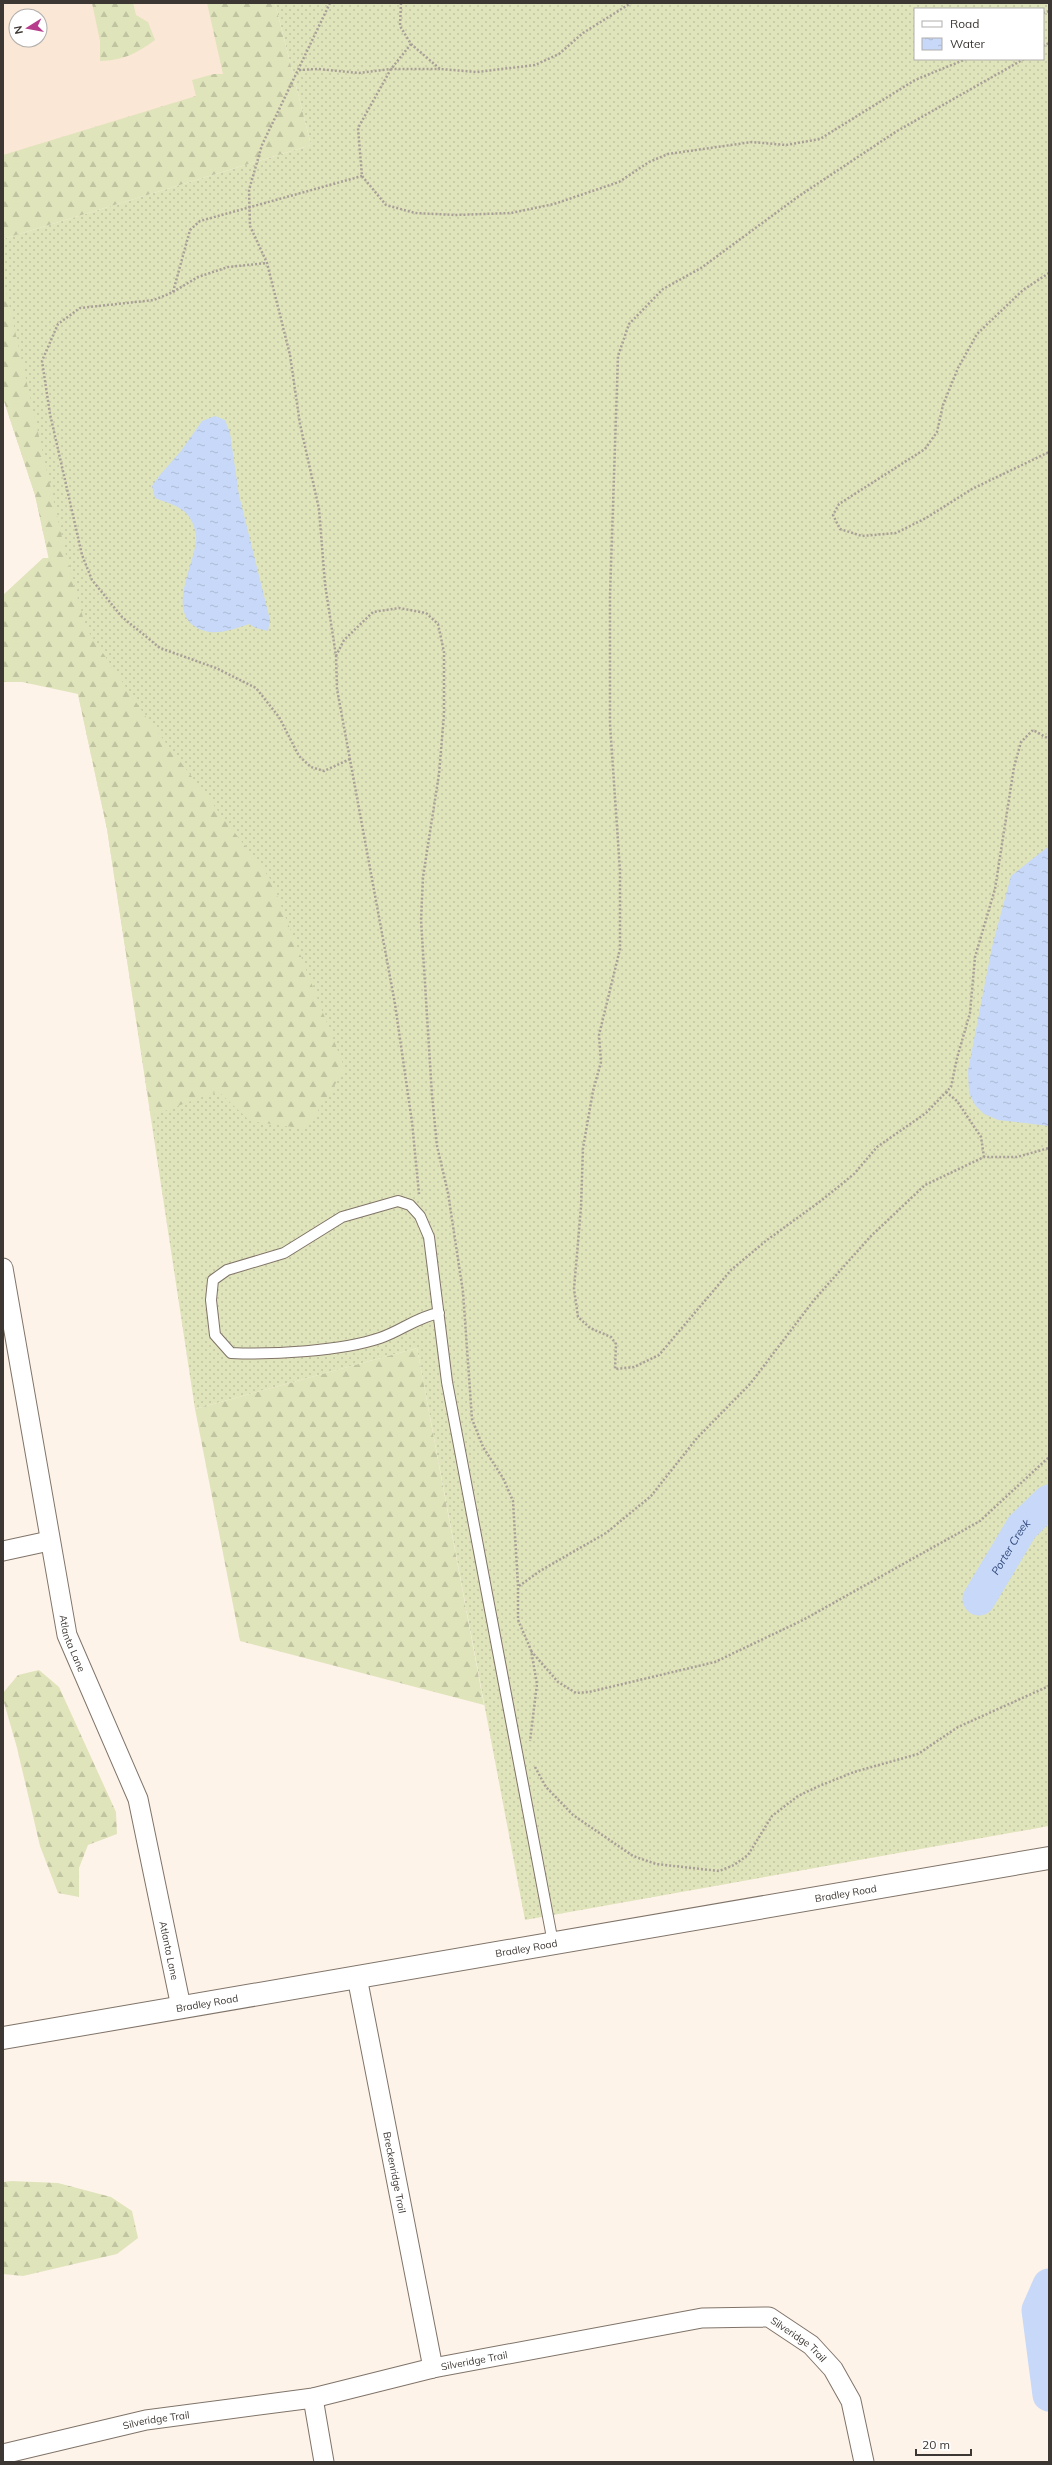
<svg xmlns="http://www.w3.org/2000/svg" width="1052" height="2465" viewBox="0 0 1052 2465" font-family="Mulish,sans-serif">
<defs>
<pattern id="grass-dots" width="8" height="8" patternUnits="userSpaceOnUse"><rect width="8" height="8" fill="#e0e4bb"/><path d="M2 2h.1M6 6h.1" fill="none" stroke="#c1c4a1" stroke-width="1.8" stroke-linecap="round"/></pattern>
<pattern id="forest-firs" width="22" height="20" patternUnits="userSpaceOnUse"><rect width="22" height="20" fill="#e0e4bb"/><path d="M5 1l3.5 6h-7zM16 11l3.5 6h-7z" fill="#c1c4a1"/></pattern>
<pattern id="water-ripples" width="26" height="14" patternUnits="userSpaceOnUse"><rect width="26" height="14" fill="#c7d8f8"/><path d="M2 4q2-2 4 0t4 0M15 11q2-2 4 0t4 0" fill="none" stroke="#acbad5"/></pattern>
</defs>
<rect width="100%" height="100%" fill="#fef3e9"/>
<!-- built -->
<path fill="#fbe7d5" fill-rule="evenodd" d="M3 3H209L233 121 3 176ZM16 16H40V40H16Z"/>
<!-- grass -->
<path fill="url(#grass-dots)" fill-rule="evenodd" d="M275 3H1049V1826L525 1920 417 1348 195 1409 107 829 35 495 3 398V239L311 145ZM915 9H1043V59H915Z"/>
<!-- forest -->
<g fill="url(#forest-firs)">
<path d="M92 3H133L136 15 148 22 155 40C136 54 124 60 100 61V41Z"/>
<path d="M207 3H275L311 145 3 239V155L196 96 192 80 214 74H223Z"/>
<path d="M3 289 6 291 68 564 86 628 146 717 271 880 345 1069 306 1129 250 1121 218 1091 151 1116 107 829 78 694 22 682H3V595L43 558H49L35 495 3 398Z"/>
<path d="M417 1348 484 1705 240 1641 195 1409Z"/>
<path d="M39 1670 59 1687 116 1812 117 1834 88 1845 79 1868V1897L58 1893 40 1846 17 1748 3 1699V1693L18 1675Z"/>
<path d="M12 2181 58 2183 111 2197 132 2211 138 2238 117 2254 23 2276 3 2274V2182Z"/>
</g>
<!-- water -->
<g fill="url(#water-ripples)">
<path d="M215 416 225 420 230 433 239 495 270 620 268 631 256 628 249 624C231 630 212 638 194 626 168 608 195 563 196 540 197 535 194 526 192 522 185 506 169 504 155 498L152 486 159 476 181 451 202 421Z"/>
<path d="M1049 846V1126L998 1120 984 1114 975 1105 969 1093 968 1071 992 947 1011 876Z"/>
</g>
<g fill="none" stroke-linecap="round" stroke-linejoin="round">
<!-- river -->
<g stroke="#c7d8f8" stroke-width="33">
<path id="s1" d="M979 1599 1022 1527 1049 1501"/>
<path d="M1049 2285 1038 2310 1049 2395"/>
</g>
<defs>
<path id="service" d="M439 1313C417 1317 401 1331 380 1338 341 1351 273 1355 231 1353L215 1335 211 1300 213 1280 227 1270 284 1253 342 1217 398 1201 410 1205 420 1216 429 1237 447 1382 553 1943"/>
<g id="minor">
<path id="s2" d="M3 1268 67 1635 138 1799 181 2007"/>
<path d="M3 1551 49 1541"/>
<path id="s3" d="M357 1977 433 2368"/>
<path d="M313 2398 324 2462"/>
<path id="s4" d="M3 2454 146 2420 313 2398 433 2368 702 2318 769 2317 811 2345 833 2369 851 2401 864 2462"/>
</g>
<g id="tertiary">
<path id="s5" d="M3 2038 1049 1858"/>
</g>
</defs>
<!-- service casing -->
<use href="#service" stroke="#807469" stroke-width="12"/>
<!-- minor casing -->
<use href="#minor" stroke="#807469" stroke-width="21"/>
<!-- tertiary casing -->
<use href="#tertiary" stroke="#807469" stroke-width="24"/>
<!-- path -->
<g stroke="#a89f98" stroke-width="2.5" stroke-dasharray="2 2" stroke-linecap="butt">
<path d="M330 3 262 145 249 190 250 226 267 263 290 355 300 424 319 509 325 584 336 656 337 689 395 1004 412 1122 419 1194"/>
<path d="M401 3 400 26 411 44 440 69 477 72 535 65 559 54 583 33 631 3"/>
<path d="M1043 13 1049 11"/>
<path d="M411 44 391 69 358 128 362 176 386 205 415 213 455 215 511 213 554 204 619 182 649 162 668 154 752 142 786 145 820 139 915 80 966 59"/>
<path d="M1043 46 1049 43"/>
<path d="M1024 59 897 131 799 196 701 268 663 289 629 324 618 356 610 596V724L620 871V949L599 1035 601 1062 593 1091 583 1148 581 1207 574 1289 578 1317 590 1328 611 1337 616 1344 615 1369 634 1367 659 1355 731 1270 767 1240 822 1200 854 1174 877 1147 926 1113 951 1087 957 1058 970 1013 975 957 995 889 1014 767 1021 742 1033 730 1049 739"/>
<path d="M299 70 318 69 359 73 391 69H440"/>
<path d="M1049 273 1023 290 977 334 958 368 943 405 937 432 925 449 839 504 833 515 840 529 862 536 896 533 926 518 972 489 1049 452"/>
<path d="M173 292 198 277 228 267 267 263"/>
<path d="M336 656 344 640 373 612 399 608 426 613 438 624 444 652V715L439 774 423 877 421 920 432 1095 437 1146 448 1193 463 1292 472 1419 483 1447 503 1478 513 1501 518 1586V1620L531 1650 537 1684 530 1741"/>
<path d="M350 759 324 771 311 767 299 756 279 717 256 688 216 668 160 648 122 617 92 580 82 555 50 414 42 361 58 324 80 308 154 300 173 292 190 230 200 221 362 176"/>
<path d="M946 1092 957 1101 981 1137 984 1157"/>
<path d="M519 1586 540 1571 606 1533 651 1496 697 1438 750 1384 814 1300 870 1237 925 1185 984 1157H1017L1049 1148"/>
<path d="M531 1651 558 1682 576 1693 589 1692 715 1662 803 1620 980 1521 1049 1457"/>
<path d="M535 1767 546 1787 573 1815 633 1856 656 1864 719 1871 734 1865 748 1855 772 1816 798 1796 819 1786 854 1772 918 1754 958 1727 1049 1686"/>
</g>
<!-- service -->
<use href="#service" stroke="#fff" stroke-width="10"/>
<!-- minor -->
<use href="#minor" stroke="#fff" stroke-width="19"/>
<!-- tertiary -->
<use href="#tertiary" stroke="#fff" stroke-width="22"/>
</g>
<g text-anchor="middle" dominant-baseline="central" stroke-width="4" stroke-linejoin="round" paint-order="stroke">
<!-- street labels -->
<g font-size="10" fill="#3d3733" stroke="#fff">
<text stroke="none"><textPath href="#s2" startOffset="382">Atlanta Lane</textPath></text>
<text stroke="none"><textPath href="#s5" startOffset="855">Bradley Road</textPath></text>
<text stroke="none"><textPath href="#s5" startOffset="531">Bradley Road</textPath></text>
<text stroke="none"><textPath href="#s2" startOffset="706">Atlanta Lane</textPath></text>
<text stroke="none"><textPath href="#s5" startOffset="207">Bradley Road</textPath></text>
<text stroke="none"><textPath href="#s3" startOffset="199">Breckenridge Trail</textPath></text>
<text stroke="none"><textPath href="#s4" startOffset="817">Silveridge Trail</textPath></text>
<text stroke="none"><textPath href="#s4" startOffset="481">Silveridge Trail</textPath></text>
<text stroke="none"><textPath href="#s4" startOffset="157">Silveridge Trail</textPath></text>
</g>
<!-- water labels -->
<g font-size="11" font-style="italic" fill="#30487b" stroke="#fff">
<text stroke="none"><textPath href="#s1" startOffset="61">Porter Creek</textPath></text>
</g>
</g>
<!-- border -->
<rect width="1052" height="2465" fill="none" stroke="#3d3733" stroke-width="8"/>
<!-- legend -->
<rect x="914" y="8" width="130" height="52" fill="#ffffff" stroke="#b1afad"/>
<rect x="922" y="21" width="20" height="6" fill="#ffffff" stroke="#b1afad"/>
<text x="950" y="28" font-size="12" fill="#3d3733">Road</text>
<rect x="922" y="38" width="20" height="12" fill="url(#water-ripples)" stroke="#b1afad"/>
<text x="950" y="48" font-size="12" fill="#3d3733">Water</text>
<!-- north arrow -->
<g transform="translate(28 28) rotate(259)"><circle r="19" fill="#ffffff" stroke="#b1afad"/>
<path d="M0-3L7 15L0 10L-7 15Z" fill="#b83c8c"/>
<text y="-6" font-size="11" font-weight="bold" text-anchor="middle" fill="#3d3733">N</text>
</g>
<!-- scale -->
<path d="M916 2449v6h55v-6" fill="none" stroke="#3d3733" stroke-width="2"/>
<text x="922" y="2449" font-size="12" fill="#3d3733" stroke="#ffffff" stroke-width="3" paint-order="stroke">20 m</text>
</svg>
